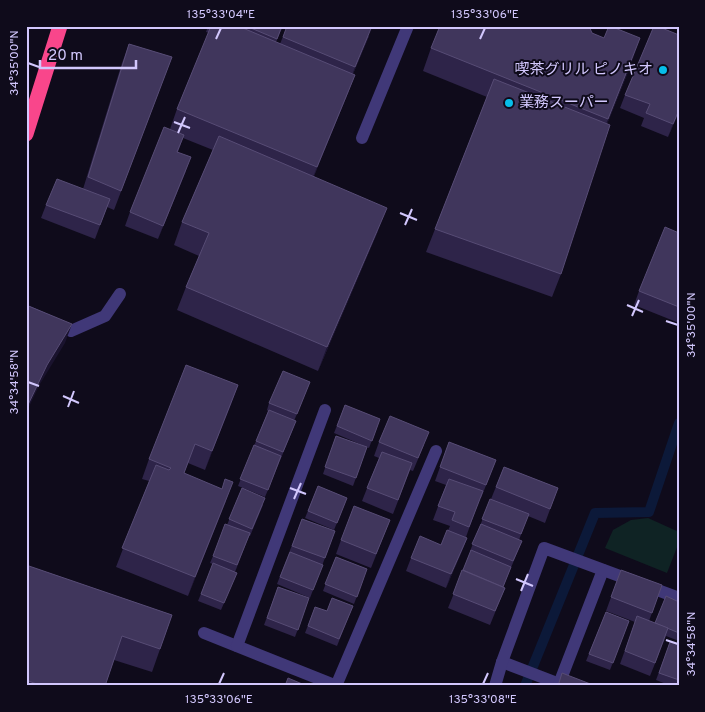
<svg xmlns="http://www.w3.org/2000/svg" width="705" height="712" viewBox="0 0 705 712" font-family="Overpass,'Noto Sans JP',sans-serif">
<rect width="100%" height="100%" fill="#0f0b1b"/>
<!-- green -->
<path fill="#0f2324" d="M648 518 679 532V542L667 573 605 548 613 530 631 520Z"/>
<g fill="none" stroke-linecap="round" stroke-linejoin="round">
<!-- stream -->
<path stroke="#0c1939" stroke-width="10" d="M525 686 595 513 649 512 679 423"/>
<!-- lane -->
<path stroke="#403878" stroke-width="12" d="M362 138 408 26"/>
<!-- street -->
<g stroke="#403878" stroke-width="12">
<path d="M26 311 71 331 105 316 120 294"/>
<path d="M204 633 337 686"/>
<path d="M237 646 325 410"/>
<path d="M502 662 565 686"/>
<path d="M559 684 603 570"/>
<path d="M336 686 436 451"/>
<path d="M495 686 502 662 544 548 679 598"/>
</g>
<!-- highway -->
<path stroke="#f9468b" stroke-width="15" d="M26 134 60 26"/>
</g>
<!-- wall -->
<g fill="#2e2449">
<path d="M208 26H283L276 42 280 44 287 26 369 36 353 74 355 75 346 98 314 176 378 231 318 371 177 310 186 287 199 256 174 245 182 222 213 150 183 138 178 152 186 171 158 239 125 226 130 212 170 129 177 109 209 33 206 32Z"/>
<path d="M592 33 632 62 607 124 561 274 552 297 426 252 487 97 423 71 431 48Z"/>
<path d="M679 35V112L668 137 641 126 644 118 620 108 625 95Z"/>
<path d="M129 44 172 57 114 210 107 207 95 239 41 218 46 205 83 189 122 63Z"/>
<path d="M679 233V323L634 305 639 291Z"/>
<path d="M310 382 294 421 293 429 265 497 238 486 268 411 267 410 269 403Z"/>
<path d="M238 385 205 470 188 463 184 473 226 501 188 596 116 567 149 481 142 479 149 459Z"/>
<path d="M345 405 380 419 369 448 334 433Z"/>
<path d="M336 436 367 447 353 486 323 474Z"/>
<path d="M379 442 424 445 413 471 410 470 393 514 362 501 379 458 374 456Z"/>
<path d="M449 442 496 460 481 498H480L466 537 467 538 462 551 446 588 406 571 411 558 441 545 450 526 433 520 446 485 435 481Z"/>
<path d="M504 467 558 488 545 523 528 516 519 540 522 541 503 587 505 588 490 625 448 608 471 551H470L480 526 490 499H491Z"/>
<path d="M318 486 347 498 334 530 305 518Z"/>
<path d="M242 488 263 505 250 536H249L235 572 237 573 221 610 198 601 213 564 210 563 213 556 227 525Z"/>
<path d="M302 519 335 531 310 598 277 584Z"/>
<path d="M390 520 371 568 336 554 341 540Z"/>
<path d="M336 557 367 569 354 604 323 591Z"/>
<path d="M26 565 172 615 152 672 114 660 105 686H26Z"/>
<path d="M621 570 662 585 649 621 655 623 679 602V641L666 636 650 676 620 664 635 622 606 611Z"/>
<path d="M278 587 309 598 295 637 264 625Z"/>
<path d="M353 606 337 646 305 633 315 607 327 611Z"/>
<path d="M606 612 629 621 610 670 586 661Z"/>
<path d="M670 642 679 645V686H671L656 680Z"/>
</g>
<!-- shaded-wall -->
<g fill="#1a132e">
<path d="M373 26 369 36 350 81 355 67Z"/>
<path d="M640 38 632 62 600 142 608 119Z"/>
<path d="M355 75 346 98 308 190 317 167Z"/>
<path d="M679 110V112L668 137 673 124Z"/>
<path d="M191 157 186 171 158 239 163 226Z"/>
<path d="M387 208 378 231 318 371 327 347Z"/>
<path d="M72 324 65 343 40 384 26 413V409L47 365Z"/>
<path d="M238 385 231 405 205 470 212 451Z"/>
<path d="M233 482 226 501 188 596 195 577Z"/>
<path d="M467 538 462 551 446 588 451 574Z"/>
</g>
<!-- building -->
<g fill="#40365c" stroke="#574c75">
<path d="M211 26H238L355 75 317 167 177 109Z"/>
<path d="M246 26H282L277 39Z"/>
<path d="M287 26H372L355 67 283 37Z"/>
<path d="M440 26H589L592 33 604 38 609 26H610L640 38 608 119 431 48Z"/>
<path d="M654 26H657L679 35V110L673 124 646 113 650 104 625 95Z"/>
<path d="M129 44 172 57 121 191 88 177Z"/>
<path d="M494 79 610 125 561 274 435 229Z"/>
<path d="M164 127 184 135 177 152 191 157 163 226 130 212Z"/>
<path d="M219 136 387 208 327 347 186 287 209 233 182 222Z"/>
<path d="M57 179 110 199 100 225 46 205Z"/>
<path d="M665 227 679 233V307L639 291Z"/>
<path d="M26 305 72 324 47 365 26 409Z"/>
<path d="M186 365 238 385 212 451 195 444 184 473 222 489 225 479 233 482 195 577 122 548 156 465 169 470 171 468 149 459Z"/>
<path d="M283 371 310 382 297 414 269 403Z"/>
<path d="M345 405 380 419 372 441 337 426Z"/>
<path d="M269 410 296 421 283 452 256 441Z"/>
<path d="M390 416 429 432 418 458 379 442Z"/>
<path d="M336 436 367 447 356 478 325 467Z"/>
<path d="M449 442 496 460 486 485 440 467Z"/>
<path d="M254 445 281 456 268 490 240 479Z"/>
<path d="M382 452 412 463 398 500 367 488Z"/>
<path d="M504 467 558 488 550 509 496 487Z"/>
<path d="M449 479 483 491 469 527 452 520 455 512 438 506Z"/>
<path d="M318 486 347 498 337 523 308 511Z"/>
<path d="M242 488 265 498 252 529 229 519Z"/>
<path d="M490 499 529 514 521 534 482 519Z"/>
<path d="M354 506 390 520 376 554 341 540Z"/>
<path d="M302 519 335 531 325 558 292 546Z"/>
<path d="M225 524 250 533 237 565 213 556Z"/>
<path d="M481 524 522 541 513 561 472 544Z"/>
<path d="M447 530 467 538 451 574 411 558 420 536 441 545Z"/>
<path d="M471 550 511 567 503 587 463 570Z"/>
<path d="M290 552 323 565 313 590 280 577Z"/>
<path d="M336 557 367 569 357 597 325 584Z"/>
<path d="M213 563 237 573 224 603 201 594Z"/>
<path d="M26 565 172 615 160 649 122 636 105 686H42L26 680Z"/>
<path d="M462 570 505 588 495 611 453 594Z"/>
<path d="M621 570 662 585 652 613 611 597Z"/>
<path d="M278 587 309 598 298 630 267 618Z"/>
<path d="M666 596 679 602V633L655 623Z"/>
<path d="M332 598 353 606 339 639 308 626 315 607 327 611Z"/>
<path d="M606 612 629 621 613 663 589 654Z"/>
<path d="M637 616 668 628 655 663 625 651Z"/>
<path d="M670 642 679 645V680L659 673Z"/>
<path d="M562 673 593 685V686H558Z"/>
<path d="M288 678 307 686H285Z"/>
</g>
<!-- ticks -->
<path fill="none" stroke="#d2c7fd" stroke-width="2" d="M216 39 221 28M480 39 485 28M28 63 39 67M174 122 190 128M178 133 185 117M400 213 417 220M405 225 412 209M627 305 643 312M632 316 639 300M666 321 678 325M28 382 39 386M63 396 79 403M68 407 74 391M290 488 306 494M294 499 301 483M516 579 533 586M521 591 528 574M666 640 678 644M219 684 224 673M483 684 488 673"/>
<!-- markers -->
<g fill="#07bee9" stroke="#0f0b1b" stroke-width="2">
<circle cx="663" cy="70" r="5"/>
<circle cx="509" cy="103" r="5"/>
</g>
<g text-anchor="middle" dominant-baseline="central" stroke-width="4" stroke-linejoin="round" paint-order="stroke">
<!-- poi labels -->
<g font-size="15" fill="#d2c7fd" stroke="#0f0b1b" text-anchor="end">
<text x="653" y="70">喫茶グリル ピノキオ</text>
<text x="519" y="103" text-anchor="start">業務スーパー</text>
</g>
</g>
<!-- border -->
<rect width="705" height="712" fill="none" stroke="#0f0b1b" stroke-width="55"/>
<!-- scale -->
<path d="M40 60v8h96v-8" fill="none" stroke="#d2c7fd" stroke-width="2.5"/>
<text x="48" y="60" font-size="15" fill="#d2c7fd" stroke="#0f0b1b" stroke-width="4" paint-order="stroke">20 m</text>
<rect x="28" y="28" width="650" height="656" fill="none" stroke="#d2c7fd" stroke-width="2"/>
<g font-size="12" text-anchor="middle" fill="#d2c7fd">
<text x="221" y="18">135°33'04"E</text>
<text x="485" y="18">135°33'06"E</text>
<text transform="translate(14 63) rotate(-90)" y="4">34°35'00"N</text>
<text transform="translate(691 325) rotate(-90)" y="4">34°35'00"N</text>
<text transform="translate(14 382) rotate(-90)" y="4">34°34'58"N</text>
<text transform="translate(691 644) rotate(-90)" y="4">34°34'58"N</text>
<text x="219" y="703">135°33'06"E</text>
<text x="483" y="703">135°33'08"E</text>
</g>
</svg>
